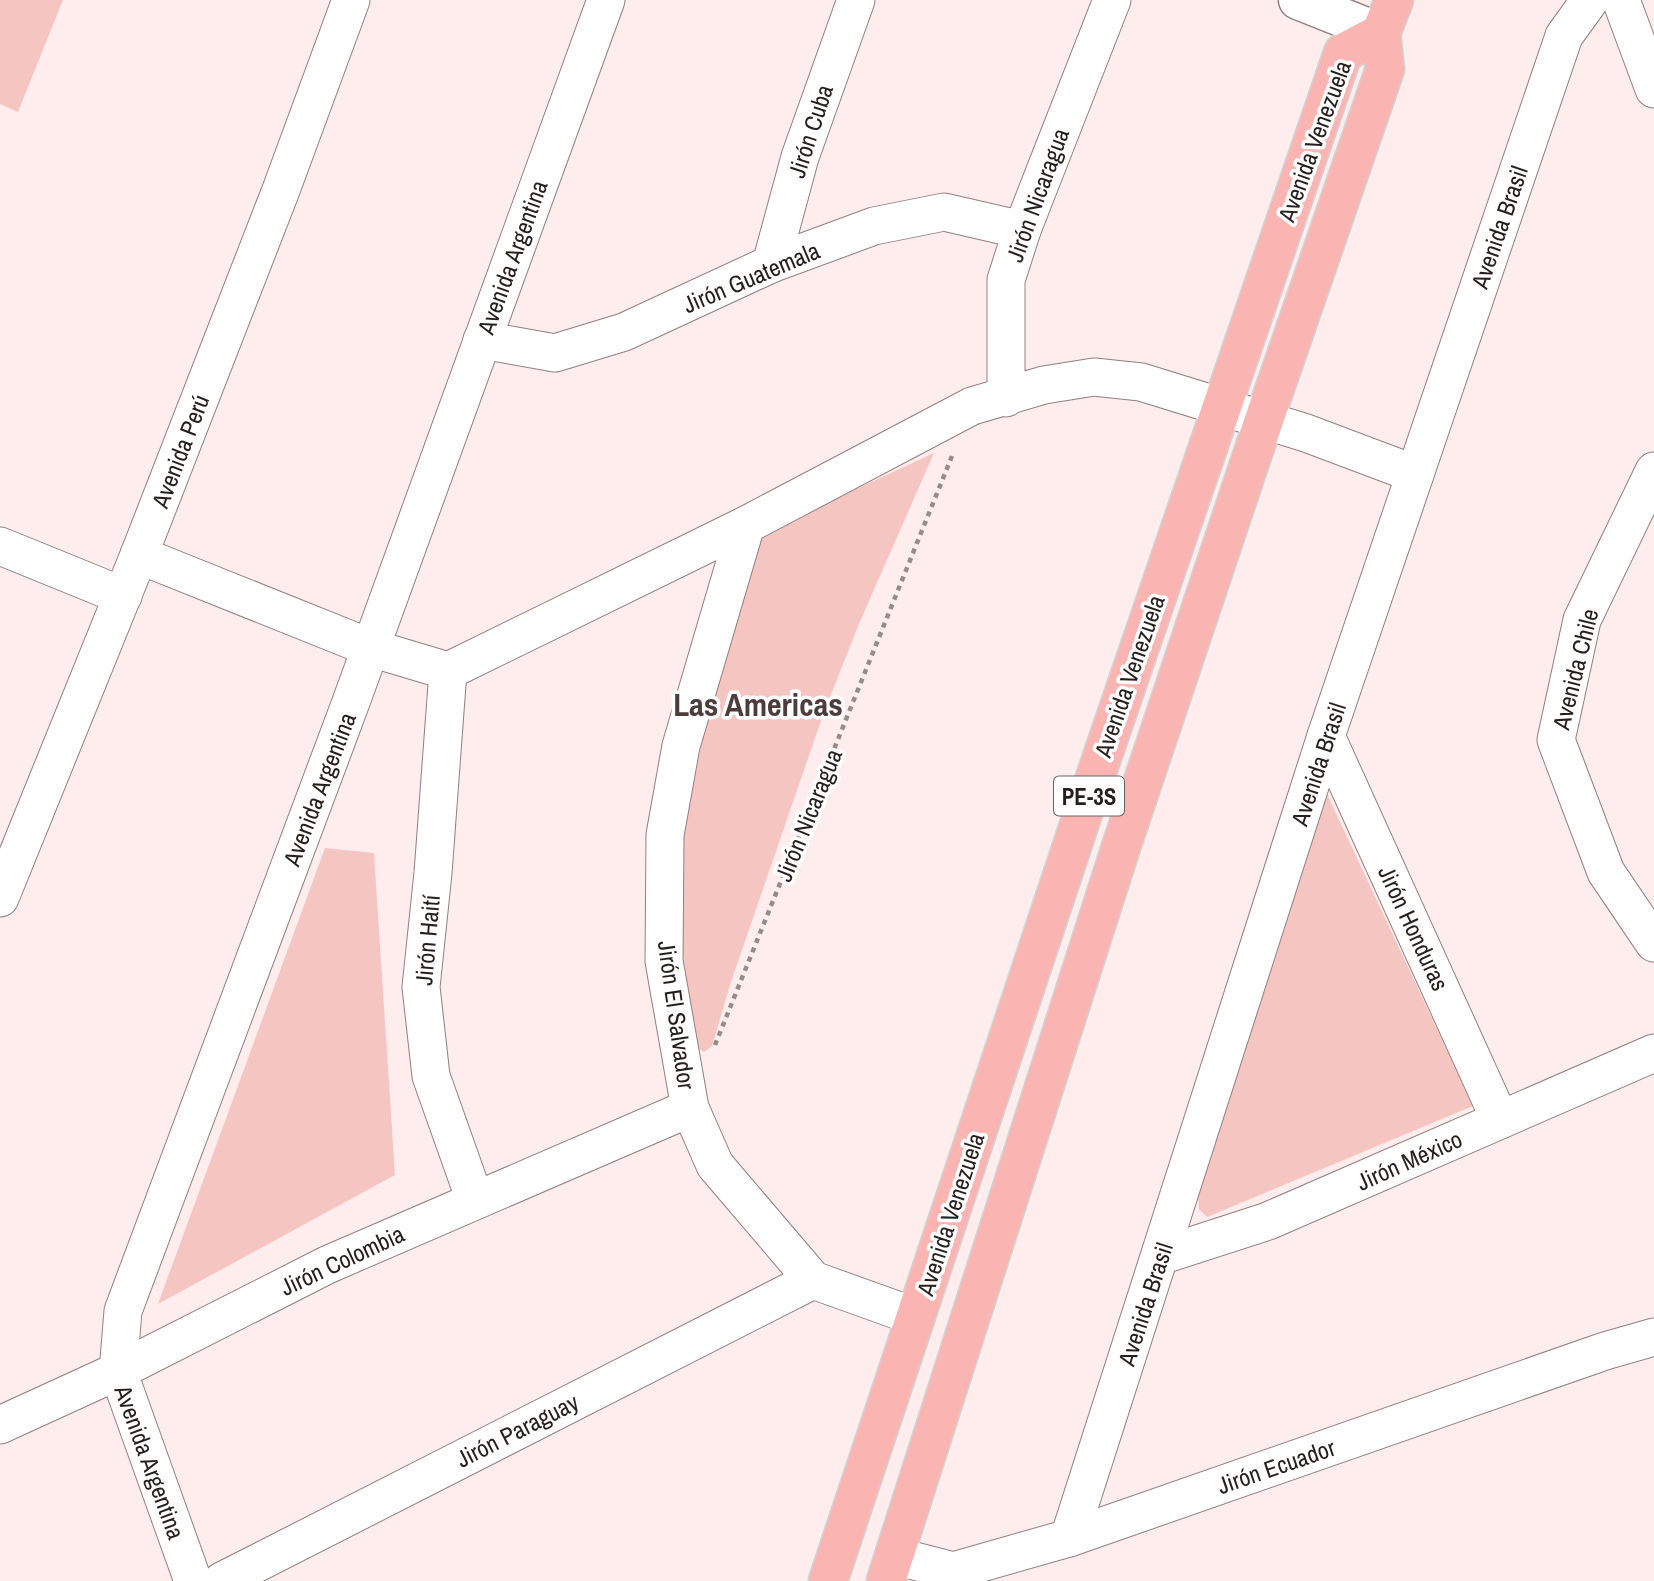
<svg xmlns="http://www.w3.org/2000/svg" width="1654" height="1581" viewBox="0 0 1654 1581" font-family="'Archivo Narrow',sans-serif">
<rect width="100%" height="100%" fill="#feedec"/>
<!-- green -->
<g fill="#f5c5c2">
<path d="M0 0H63L18 112 0 104Z"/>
<path d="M934 453 859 624 823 715 731 982 712 1046 704 1052 691 1043 682 941 681 849 710 700 759 534Z"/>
<path d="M1327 794 1473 1106 1207 1217 1199 1209 1198 1195Z"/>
<path d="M325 848 374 853 395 1175 158 1304Z"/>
</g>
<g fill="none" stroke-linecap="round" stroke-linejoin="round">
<defs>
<g id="minor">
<path d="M1621 0 1654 89"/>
<path d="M771 264 800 157 856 0"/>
<path d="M482 340 555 353 624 332 771 264 874 226 944 212 1022 230"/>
<path d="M1006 398V280L1022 230 1112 0"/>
<path d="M1654 471 1582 620 1556 740 1606 872 1654 943"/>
<path d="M746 525 681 746 665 835 664 961 690 1108 715 1165 813 1280 916 1317"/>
<path d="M0 546 123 596"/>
<path d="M139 555 371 648 448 671 746 525 972 406 1044 385 1094 377 1141 382 1306 433 1415 474"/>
<path d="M448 671 433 873 421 987 431 1076 475 1200"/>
<path d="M1326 736 1500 1120"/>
<path d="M0 898 139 555 281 190 351 0"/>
<path d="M1160 1256 1268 1221 1654 1053"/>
<path d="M0 1425 118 1371 327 1265 690 1108"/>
<path d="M1069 1538 1326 736 1564 36 1590 0"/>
<path d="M895 1556 953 1571 1069 1538 1605 1351 1654 1337"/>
<path d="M193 1581 118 1371 123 1311 351 702 606 0"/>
<path d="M222 1581 813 1280"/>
</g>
<path id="tertiary" d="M1298 0 1381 33"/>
<g id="trunk">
<path d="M828 1581 1086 804 1343 53 1381 33"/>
<path d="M886 1581 1121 847 1264 420 1385 69 1381 33 1394 0"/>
</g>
</defs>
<!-- minor casing -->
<use href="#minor" stroke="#927f7e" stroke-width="39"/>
<!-- tertiary casing -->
<use href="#tertiary" stroke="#927f7e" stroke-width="41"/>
<!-- trunk casing -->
<use href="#trunk" stroke="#d3d2d2" stroke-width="41"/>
<!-- path -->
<path stroke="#978b8a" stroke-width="4.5" stroke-dasharray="5 5" stroke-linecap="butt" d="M715 1045 952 456"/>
<!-- minor -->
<use href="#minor" stroke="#fff" stroke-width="37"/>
<!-- tertiary -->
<use href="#tertiary" stroke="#fff" stroke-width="38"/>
<!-- trunk -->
<use href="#trunk" stroke="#fab4b2" stroke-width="38"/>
</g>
<g text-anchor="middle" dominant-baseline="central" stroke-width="7" stroke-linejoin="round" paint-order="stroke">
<!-- shield labels -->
<rect fill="#fff" stroke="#666261" stroke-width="2" x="1054" y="776.5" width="70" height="39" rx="5"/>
<g font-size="23" font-weight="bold" fill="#251e1d">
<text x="1089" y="796">PE-3S</text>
</g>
<!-- street labels -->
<g font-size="24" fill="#251e1d" stroke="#fff">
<text transform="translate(810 131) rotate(-72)">Jirón Cuba</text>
<text transform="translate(1314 141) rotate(-70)">Avenida Venezuela</text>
<text transform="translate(1037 195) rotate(-70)">Jirón Nicaragua</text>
<text transform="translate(1499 227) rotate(-71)">Avenida Brasil</text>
<text transform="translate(512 257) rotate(-70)">Avenida Argentina</text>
<text transform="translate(751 277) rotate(-23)">Jirón Guatemala</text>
<text transform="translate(180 451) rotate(-69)">Avenida Perú</text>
<text transform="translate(1575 669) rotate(-76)">Avenida Chile</text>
<text transform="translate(1129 676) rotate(-71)">Avenida Venezuela</text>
<text transform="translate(1318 764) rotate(-72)">Avenida Brasil</text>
<text transform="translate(319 789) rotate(-69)">Avenida Argentina</text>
<text transform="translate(808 815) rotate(-68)">Jirón Nicaragua</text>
<text transform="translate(1414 928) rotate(65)">Jirón Honduras</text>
<text transform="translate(427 940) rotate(-85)">Jirón Haití</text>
<text transform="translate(677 1015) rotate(82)">Jirón El Salvador</text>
<text transform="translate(1409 1160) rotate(-24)">Jirón México</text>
<text transform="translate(950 1214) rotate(-72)">Avenida Venezuela</text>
<text transform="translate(342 1260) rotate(-25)">Jirón Colombia</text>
<text transform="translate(1145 1304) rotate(-72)">Avenida Brasil</text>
<text transform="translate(517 1430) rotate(-27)">Jirón Paraguay</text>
<text transform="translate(150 1462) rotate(70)">Avenida Argentina</text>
<text transform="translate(1276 1466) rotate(-19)">Jirón Ecuador</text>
</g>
<!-- district labels -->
<g font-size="32" font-weight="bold" fill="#4c3c3b" stroke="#fff">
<text x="758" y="704">Las Americas</text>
</g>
</g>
</svg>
